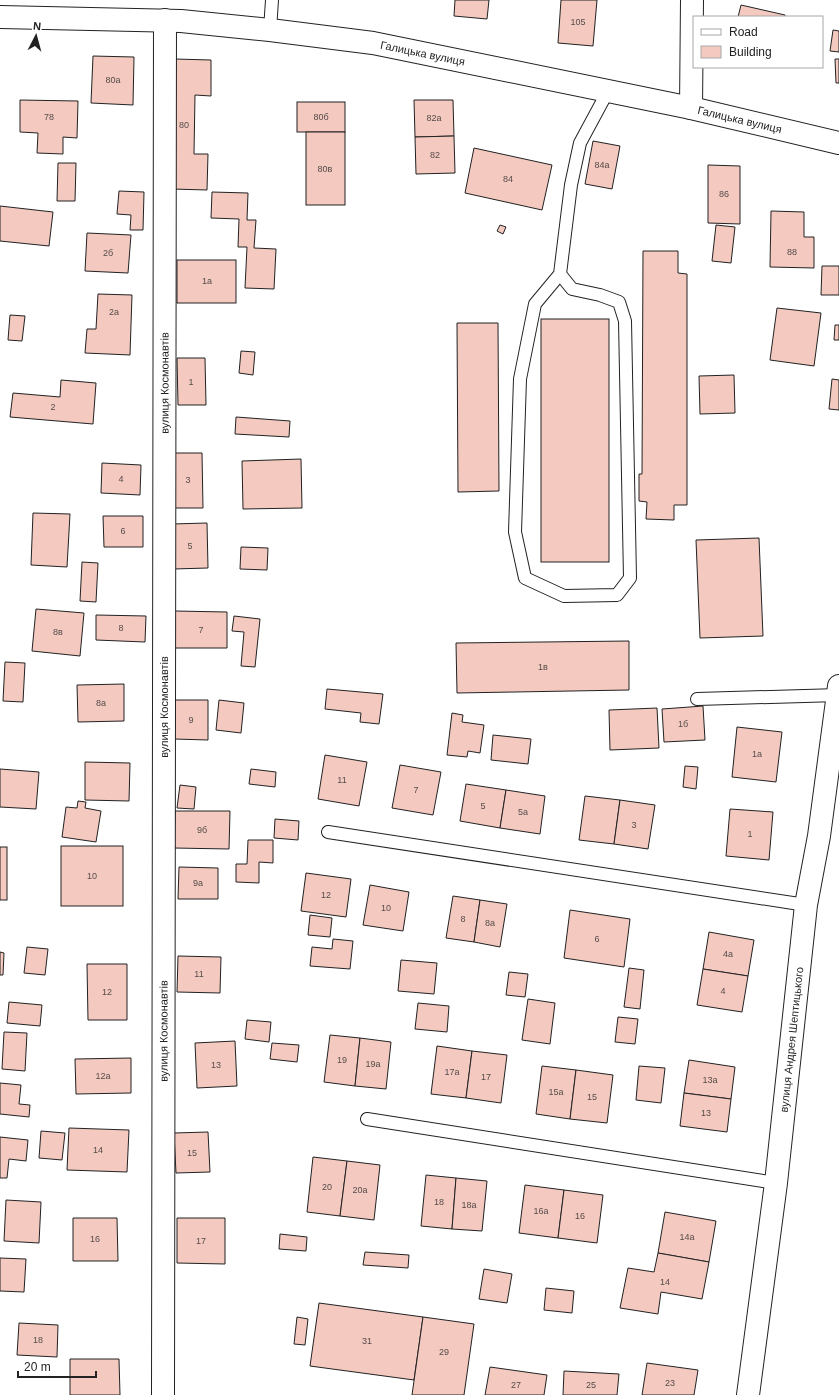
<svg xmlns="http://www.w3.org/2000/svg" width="839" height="1395" viewBox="0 0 839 1395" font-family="Arial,sans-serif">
<rect width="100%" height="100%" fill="#fff"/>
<!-- building -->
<g fill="#f3c9c0" stroke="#222">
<path d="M455 0H489L487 19 454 16Z"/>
<path d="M561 0H597L593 46 558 43Z"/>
<path d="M741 5 785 15V17H738Z"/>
<path d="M833 30 839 31V52L830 51Z"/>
<path d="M93 56 134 57 133 105 91 103Z"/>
<path d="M175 59 211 60V96L195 95 194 154H208L207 190 172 189Z"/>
<path d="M835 59H839V83H836Z"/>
<path d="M20 100 78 101 77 138 63 137V154L37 153 38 133 20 132Z"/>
<path d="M414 100H453L454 136 415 137Z"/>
<rect x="297" y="102" width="48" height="30"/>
<rect x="306" y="132" width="39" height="73"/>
<path d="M454 136 455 173 416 174 415 137Z"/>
<path d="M593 141 620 146 612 189 585 184Z"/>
<path d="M474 148 552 165 542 210 465 193Z"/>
<path d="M58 163H76L75 201H57Z"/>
<path d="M708 165 740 166V224L708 223Z"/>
<path d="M119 191 144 192 143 230H130L131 215 117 214Z"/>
<path d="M212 192 248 193 247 220H256L254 248 276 249 274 289 245 288 247 247H238L239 219 211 218Z"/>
<path d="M0 206 53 212 49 246 0 241Z"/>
<path d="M771 211 804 212V237H814V268L770 267Z"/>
<path d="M500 225 506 227 503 234 497 231Z"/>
<path d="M716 225 735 227 731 263 712 261Z"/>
<path d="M87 233 131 235 128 273 85 271Z"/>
<path d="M643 251H678V273L687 274V505H674V520L646 519 647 502 639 501V474H642Z"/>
<rect x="177" y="260" width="59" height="43"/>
<path d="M822 266H839V295H821Z"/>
<path d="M98 294 132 295 130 355 85 353 87 329H96Z"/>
<path d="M777 308 821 313 814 366 770 360Z"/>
<path d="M10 315 25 316 22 341 8 340Z"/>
<rect x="541" y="319" width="68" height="243"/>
<path d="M457 323H498L499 491 458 492Z"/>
<path d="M835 325H839V340H834Z"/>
<path d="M241 351 255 352 253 375 239 373Z"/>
<path d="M177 358H205L206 405H178Z"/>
<path d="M734 375 735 413 700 414 699 376Z"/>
<path d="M832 379 839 380V410L829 409Z"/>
<path d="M61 380 96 383 93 424 10 417 13 393 60 397Z"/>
<path d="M236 417 290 421 289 437 235 434Z"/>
<path d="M173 453H202L203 508H173Z"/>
<path d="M301 459 302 508 243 509 242 461Z"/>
<path d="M102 463 141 465 140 495 101 493Z"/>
<path d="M33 513 70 514 67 567 31 565Z"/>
<path d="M103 516H143V547H104Z"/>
<path d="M207 523 208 568 173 569 172 524Z"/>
<path d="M759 538 763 636 700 638 696 540Z"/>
<path d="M241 547 268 548 267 570 240 569Z"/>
<path d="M82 562 98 563 96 602 80 601Z"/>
<path d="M36 609 84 613 80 656 32 651Z"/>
<path d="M175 611 227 612V648H175Z"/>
<path d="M96 615 146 616 145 642 96 640Z"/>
<path d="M234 616 260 619 255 667 241 666 244 632 232 631Z"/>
<path d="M629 641V690L457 693 456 643Z"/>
<path d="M5 662 25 663 23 702 3 701Z"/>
<path d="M124 684V721L78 722 77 685Z"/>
<path d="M327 689 383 694 379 724 360 722 361 713 325 709Z"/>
<path d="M175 700H208V740L174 739Z"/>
<path d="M219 700 244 703 241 733 216 730Z"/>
<path d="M703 706 705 740 664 742 662 709Z"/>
<path d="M657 708 659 748 610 750 609 710Z"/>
<path d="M452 713 463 715 462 722 484 725 480 753 468 751 467 757 447 755Z"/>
<path d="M737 727 782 732 776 782 732 777Z"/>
<path d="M493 735 531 739 528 764 491 760Z"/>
<path d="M325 755 367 762 359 806 318 799Z"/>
<path d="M85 762 130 763 129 801 85 800Z"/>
<path d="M400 765 441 772 433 815 392 808Z"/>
<path d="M685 766 698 767 696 789 683 787Z"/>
<path d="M0 769 39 772 36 809 0 807Z"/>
<path d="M251 769 276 772 275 787 249 784Z"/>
<path d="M466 784 506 790 500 828 460 821Z"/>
<path d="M180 785 196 787 194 809 177 808Z"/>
<path d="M506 790 545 796 540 834 500 828Z"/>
<path d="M585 796 620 800 614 844 579 840Z"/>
<path d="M620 800 655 805 648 849 614 844Z"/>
<path d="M78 801 86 802 85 808 101 811 96 842 62 837 66 807 77 808Z"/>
<path d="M730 809 773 812 769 860 726 856Z"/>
<path d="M175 811H230L229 849 174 848Z"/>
<path d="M275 819 299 821 298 840 274 838Z"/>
<path d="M248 840H273V863L259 862V883L236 882V864H247Z"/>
<rect x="61" y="846" width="62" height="60"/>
<rect x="0" y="847" width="7" height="53"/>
<path d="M179 867 218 868V899H178Z"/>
<path d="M306 873 351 879 346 917 301 911Z"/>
<path d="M370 885 409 892 403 931 363 925Z"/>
<path d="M453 896 480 900 474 942 446 938Z"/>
<path d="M480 900 507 904 500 947 474 942Z"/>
<path d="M570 910 630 919 624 967 564 958Z"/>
<path d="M310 915 332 918 330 937 308 935Z"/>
<path d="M709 932 754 940 748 976 703 969Z"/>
<path d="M333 939 353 941 350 969 310 966 312 947 332 949Z"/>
<path d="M27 947 48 949 45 975 24 973Z"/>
<path d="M0 952 4 953 3 975H0Z"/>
<path d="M178 956 221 957 220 993 177 992Z"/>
<path d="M401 960 437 963 434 994 398 991Z"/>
<path d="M87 964H127V1020H88Z"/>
<path d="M629 968 644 970 640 1009 624 1007Z"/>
<path d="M703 969 748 976 742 1012 697 1005Z"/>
<path d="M509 972 528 974 525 997 506 995Z"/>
<path d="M528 999 555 1003 550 1044 522 1040Z"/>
<path d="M9 1002 42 1005 40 1026 7 1023Z"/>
<path d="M418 1003 449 1006 447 1032 415 1029Z"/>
<path d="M618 1017 638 1019 635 1044 615 1042Z"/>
<path d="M247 1020 271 1022 269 1042 245 1039Z"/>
<path d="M4 1032 27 1033 25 1071 2 1069Z"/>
<path d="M330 1035 360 1038 355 1086 324 1082Z"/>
<path d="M360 1038 391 1042 386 1089 355 1086Z"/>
<path d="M235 1041 237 1086 197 1088 195 1043Z"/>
<path d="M272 1043 299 1045 297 1062 270 1059Z"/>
<path d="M437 1046 472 1051 466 1098 431 1094Z"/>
<path d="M472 1051 507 1055 501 1103 466 1098Z"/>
<path d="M131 1058V1093L76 1094 75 1059Z"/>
<path d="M689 1060 735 1067 731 1099 684 1093Z"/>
<path d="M542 1066 576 1070 570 1119 536 1114Z"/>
<path d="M639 1066 665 1068 661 1103 636 1100Z"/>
<path d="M576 1070 613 1075 607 1123 570 1119Z"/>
<path d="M0 1083 21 1085 19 1104 30 1105 29 1117 0 1114Z"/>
<path d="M684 1093 731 1099 727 1132 680 1126Z"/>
<path d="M69 1128 129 1130 127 1172 67 1170Z"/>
<path d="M41 1131 65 1133 62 1160 39 1158Z"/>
<path d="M208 1132 210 1172 176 1173 174 1133Z"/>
<path d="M0 1137 28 1140 26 1161 9 1159 7 1178H0Z"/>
<path d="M313 1157 347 1161 340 1216 307 1212Z"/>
<path d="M347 1161 380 1165 374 1220 340 1216Z"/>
<path d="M426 1175 456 1178 452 1229 421 1226Z"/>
<path d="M456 1178 487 1181 482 1231 452 1229Z"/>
<path d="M525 1185 564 1190 558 1238 519 1233Z"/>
<path d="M564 1190 603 1195 597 1243 558 1238Z"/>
<path d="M6 1200 41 1202 39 1243 4 1241Z"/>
<path d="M665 1212 716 1221 709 1262 658 1253Z"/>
<path d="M73 1218H117L118 1261H73Z"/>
<path d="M177 1218H225V1264L177 1263Z"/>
<path d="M280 1234 307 1237 306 1251 279 1249Z"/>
<path d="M365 1252 409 1255 408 1268 363 1265Z"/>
<path d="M658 1253 709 1262 702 1299 661 1292 658 1314 620 1308 628 1268 654 1272Z"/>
<path d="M0 1258 26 1259 24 1292 0 1291Z"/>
<path d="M484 1269 512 1274 507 1303 479 1299Z"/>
<path d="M546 1288 574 1291 572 1313 544 1310Z"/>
<path d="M319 1303 423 1317 414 1380 310 1366Z"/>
<path d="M297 1317 308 1319 305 1345 294 1344Z"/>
<path d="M423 1317 474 1324 464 1395H412Z"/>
<path d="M19 1323 58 1325 57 1357 17 1355Z"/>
<path d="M70 1359H119L120 1395H70Z"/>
<path d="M647 1363 698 1370 694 1395H642Z"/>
<path d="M490 1367 547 1375 544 1395H485Z"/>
<path d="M564 1371 619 1374 617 1395H563Z"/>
</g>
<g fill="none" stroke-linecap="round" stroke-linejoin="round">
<defs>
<g id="lane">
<path d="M270 30 272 0"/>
<path d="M560 274 535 304 520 379 515 532 525 578 564 596 617 595 630 578 625 321 619 302 600 295 572 289 560 274 571 185 580 143 608 91"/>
<path d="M697 699 839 695"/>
<path d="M328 832 806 905"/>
<path d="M367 1119 776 1183"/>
</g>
<g id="street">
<path d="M691 108 692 0"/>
<path id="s1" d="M163 1395 165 20"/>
<path id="s2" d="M748 1395 776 1183 806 905 819 836 839 686"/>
</g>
<g id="primary">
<path id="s3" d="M0 17 181 21 270 30 373 43 691 108 839 143"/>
</g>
</defs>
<!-- lane casing -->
<use href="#lane" stroke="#222" stroke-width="14"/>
<!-- street casing -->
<use href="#street" stroke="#222" stroke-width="24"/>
<!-- primary casing -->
<use href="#primary" stroke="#222" stroke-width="24"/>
<!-- lane -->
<use href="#lane" stroke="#fff" stroke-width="12"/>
<!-- street -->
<use href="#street" stroke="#fff" stroke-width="22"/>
<!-- primary -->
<use href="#primary" stroke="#fff" stroke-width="22"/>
</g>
<g text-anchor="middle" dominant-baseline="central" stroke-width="3" stroke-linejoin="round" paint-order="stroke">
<!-- number labels -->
<g font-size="9" fill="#564c4a">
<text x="578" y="22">105</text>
<text x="113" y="80">80а</text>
<text x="49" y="117">78</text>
<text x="321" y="117">80б</text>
<text x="434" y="118">82а</text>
<text x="184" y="125">80</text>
<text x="435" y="155">82</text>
<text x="602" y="165">84а</text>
<text x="325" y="169">80в</text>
<text x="508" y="179">84</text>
<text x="724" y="194">86</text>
<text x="792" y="252">88</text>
<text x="108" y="253">2б</text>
<text x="207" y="281">1а</text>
<text x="114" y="312">2а</text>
<text x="191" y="382">1</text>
<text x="53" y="407">2</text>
<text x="121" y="479">4</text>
<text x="188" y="480">3</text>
<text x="123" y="531">6</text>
<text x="190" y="546">5</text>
<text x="121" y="628">8</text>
<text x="201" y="630">7</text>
<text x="58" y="632">8в</text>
<text x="543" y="667">1в</text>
<text x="101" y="703">8а</text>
<text x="191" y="720">9</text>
<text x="683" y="724">1б</text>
<text x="757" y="754">1а</text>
<text x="342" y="780">11</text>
<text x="416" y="790">7</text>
<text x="483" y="806">5</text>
<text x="523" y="812">5а</text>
<text x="634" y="825">3</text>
<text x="202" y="830">9б</text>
<text x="750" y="834">1</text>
<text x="92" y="876">10</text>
<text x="198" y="883">9а</text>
<text x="326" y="895">12</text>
<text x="386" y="908">10</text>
<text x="463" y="919">8</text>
<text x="490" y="923">8а</text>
<text x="597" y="939">6</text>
<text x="728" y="954">4а</text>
<text x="199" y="974">11</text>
<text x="723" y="991">4</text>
<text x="107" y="992">12</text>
<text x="342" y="1060">19</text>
<text x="373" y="1064">19а</text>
<text x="216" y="1065">13</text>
<text x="452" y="1072">17а</text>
<text x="103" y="1076">12а</text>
<text x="486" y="1077">17</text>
<text x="710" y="1080">13а</text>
<text x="556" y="1092">15а</text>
<text x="592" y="1097">15</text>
<text x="706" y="1113">13</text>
<text x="98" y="1150">14</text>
<text x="192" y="1153">15</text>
<text x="327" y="1187">20</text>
<text x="360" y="1190">20а</text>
<text x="439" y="1202">18</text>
<text x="469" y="1205">18а</text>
<text x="541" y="1211">16а</text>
<text x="580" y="1216">16</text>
<text x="687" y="1237">14а</text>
<text x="95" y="1239">16</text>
<text x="201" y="1241">17</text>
<text x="665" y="1282">14</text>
<text x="38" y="1340">18</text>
<text x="367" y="1341">31</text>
<text x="444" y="1352">29</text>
<text x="670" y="1383">23</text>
<text x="516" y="1385">27</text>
<text x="591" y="1385">25</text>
</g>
<!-- street labels -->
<g font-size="11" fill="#222" stroke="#fff">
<text stroke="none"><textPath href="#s3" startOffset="425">Галицька вулиця</textPath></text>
<text stroke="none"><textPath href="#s3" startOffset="749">Галицька вулиця</textPath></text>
<text stroke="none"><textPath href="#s1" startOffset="1012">вулиця Космонавтів</textPath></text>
<text stroke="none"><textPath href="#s1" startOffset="688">вулиця Космонавтів</textPath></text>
<text stroke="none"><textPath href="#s1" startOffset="364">вулиця Космонавтів</textPath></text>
<text stroke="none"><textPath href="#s2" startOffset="358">вулиця Андрея Шептицького</textPath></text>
</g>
</g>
<!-- legend -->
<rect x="693" y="16" width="130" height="52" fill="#ffffff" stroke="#a7a7a7"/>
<rect x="701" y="29" width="20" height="6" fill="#ffffff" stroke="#a7a7a7"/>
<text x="729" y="36" font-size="12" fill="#222222">Road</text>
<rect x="701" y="46" width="20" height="12" fill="#f3c9c0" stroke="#a7a7a7"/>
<text x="729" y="56" font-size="12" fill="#222222">Building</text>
<!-- north arrow -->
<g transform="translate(36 36) rotate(6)" stroke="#ffffff" stroke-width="3" paint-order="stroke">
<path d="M0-3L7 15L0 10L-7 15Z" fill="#222222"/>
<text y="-6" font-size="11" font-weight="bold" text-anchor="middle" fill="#222222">N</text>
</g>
<!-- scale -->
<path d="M18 1371v6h78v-6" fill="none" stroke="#222222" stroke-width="2"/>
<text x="24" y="1371" font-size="12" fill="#222222" stroke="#ffffff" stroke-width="3" paint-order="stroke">20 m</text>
</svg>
